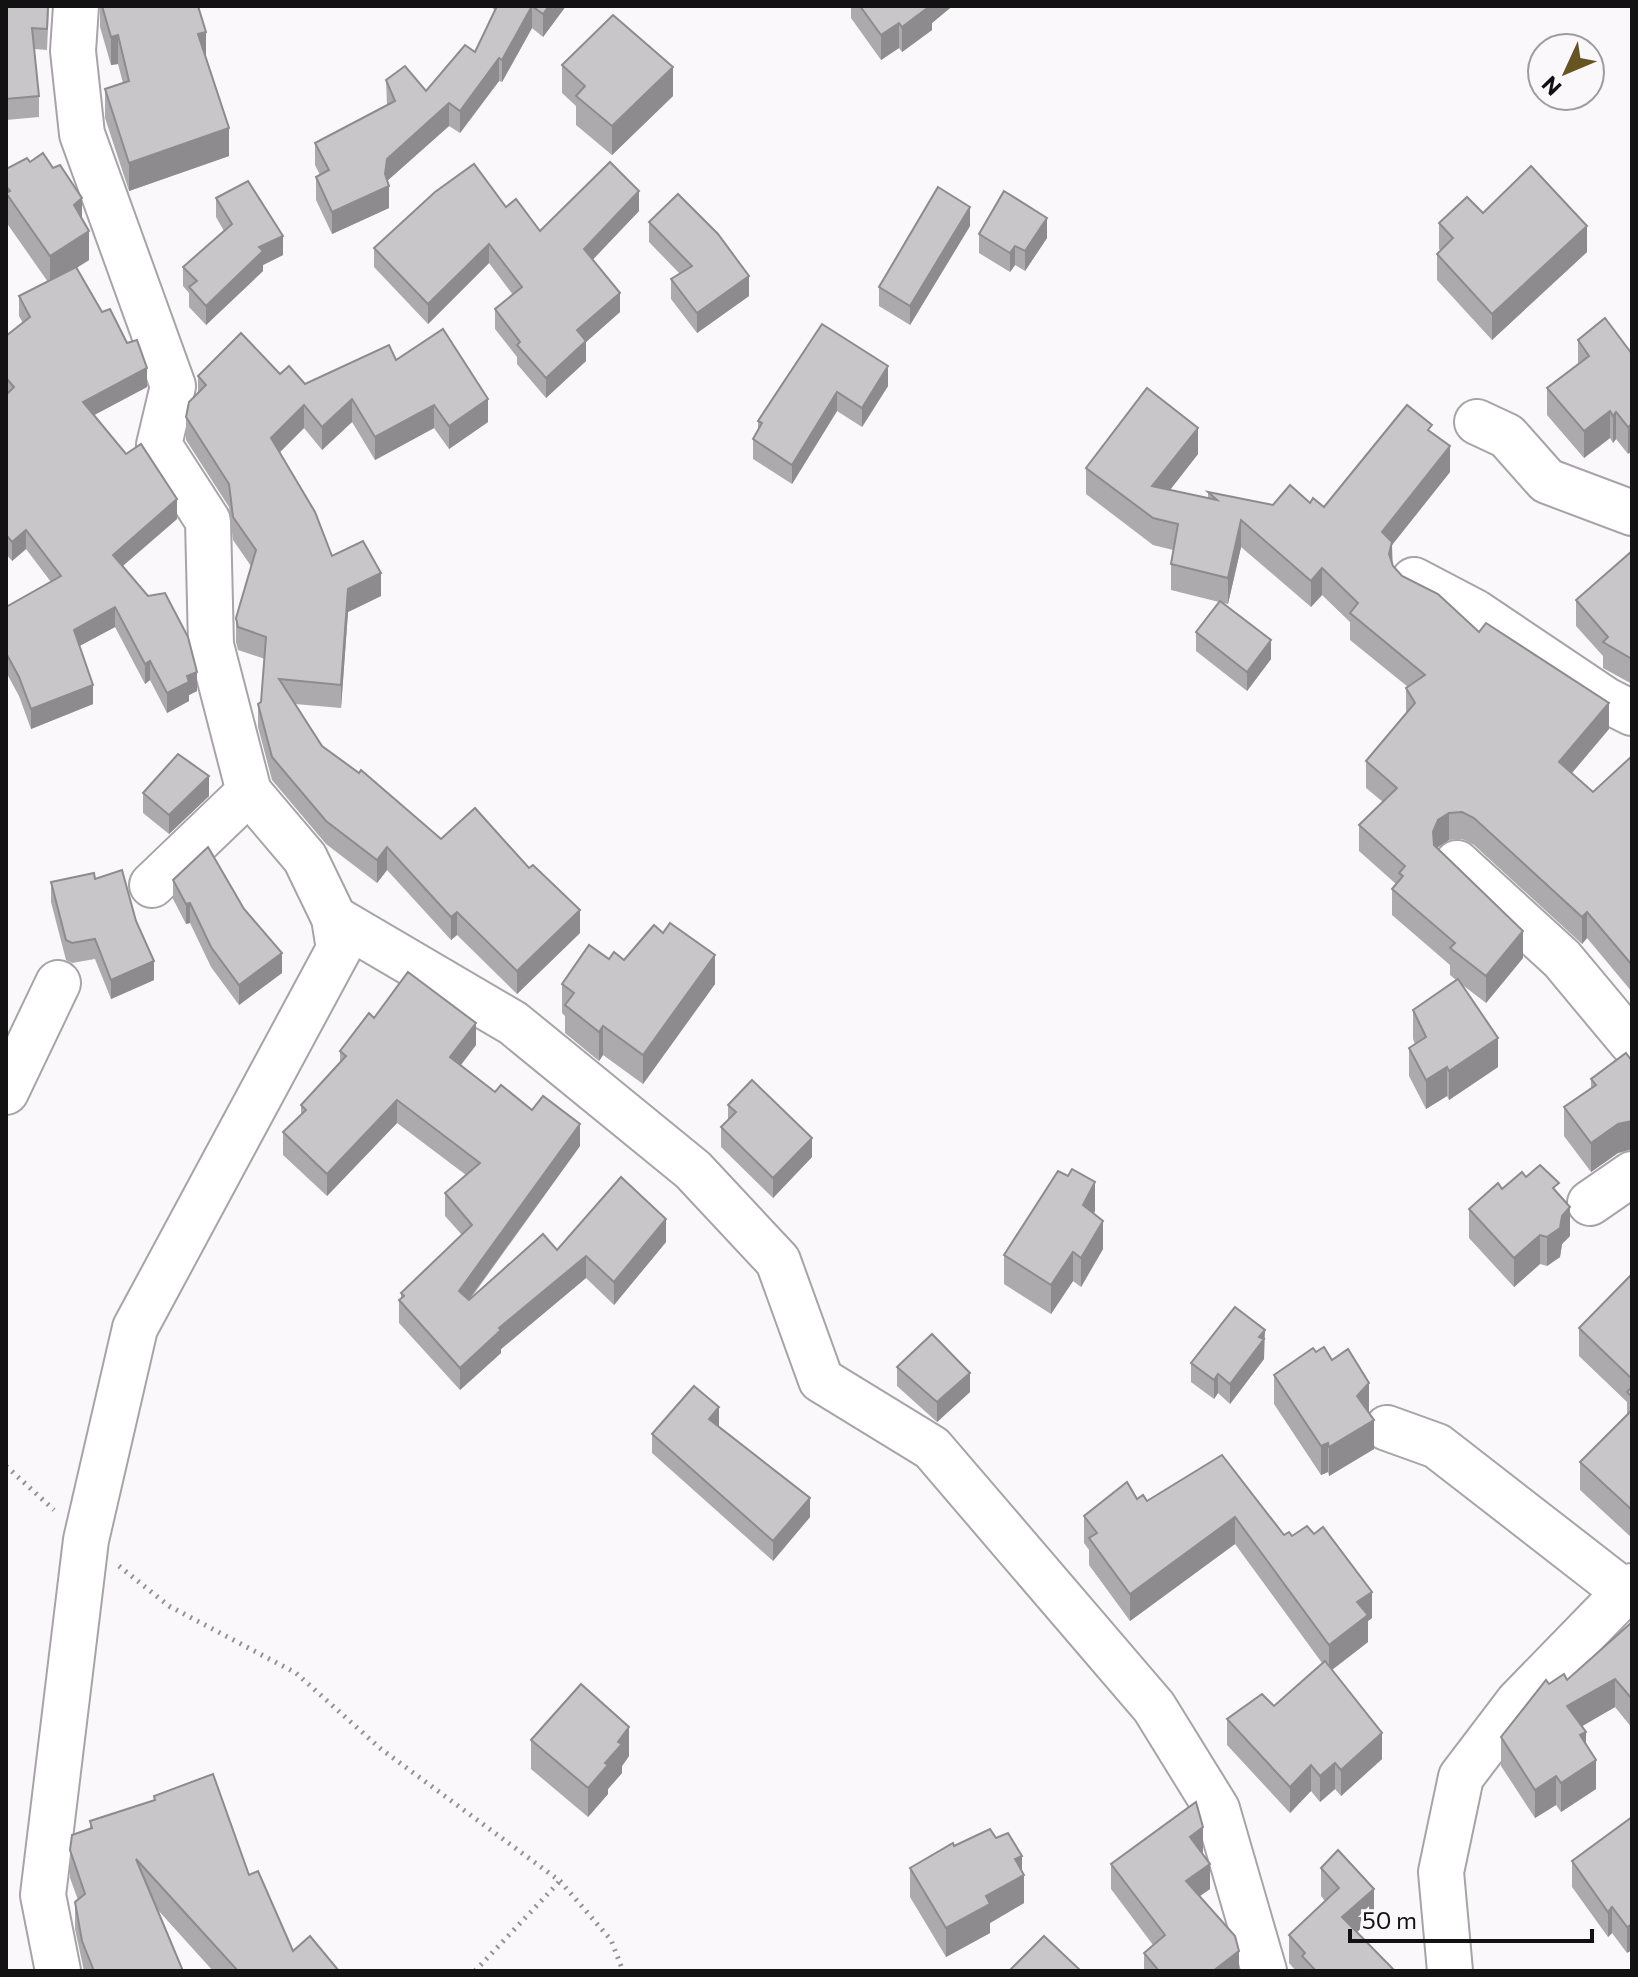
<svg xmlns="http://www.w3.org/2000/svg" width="1638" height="1977" viewBox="0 0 1638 1977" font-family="Commissioner,sans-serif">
<rect width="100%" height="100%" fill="#fbf8fc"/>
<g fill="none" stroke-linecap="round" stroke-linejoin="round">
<defs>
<g id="minor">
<path d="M1477 422 1507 436 1547 481 1632 513"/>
<path d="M1414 580 1475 612 1606 700 1632 713"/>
<path d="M1457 863 1562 959 1632 1043"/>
<path d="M152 885 249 792"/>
<path d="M334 918 513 1023 693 1170 778 1261 821 1380 932 1448 1154 1707 1217 1809 1264 1971"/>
<path d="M6 1092 58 983"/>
<path d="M1590 1203 1632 1174"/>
<path d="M1387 1428 1437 1446 1625 1592 1632 1586"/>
<path d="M58 1971 43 1895 86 1540 135 1328 339 949 334 918 305 858 249 792 211 645 208 521 159 445 173 386 82 134 73 51 76 6"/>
<path d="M1450 1971 1441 1872 1461 1777 1518 1702 1625 1592"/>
</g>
</defs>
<!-- minor casing -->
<use href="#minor" stroke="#a7a4a8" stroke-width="48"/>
<!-- path -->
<g stroke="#949295" stroke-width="5" stroke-dasharray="2 6" stroke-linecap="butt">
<path d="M6 1466 54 1510"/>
<path d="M119 1566 169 1606 296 1673 381 1749 560 1881 611 1940 623 1971"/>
<path d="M475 1971 560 1881"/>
</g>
<!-- minor -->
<use href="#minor" stroke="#fff" stroke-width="44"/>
</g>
<!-- wall -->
<g fill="#adaaae">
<path d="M6 6H49L47 50 34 49 39 96V117L6 120Z"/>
<path d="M100 6H198L206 59 229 156 129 191 105 118V89L123 83 118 64 111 65 100 27Z"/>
<path d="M490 6H566L543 37 532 28 502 82 499 81 460 133 449 126 387 181 389 208 332 234 316 200V177L320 175 315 165V143L387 105 386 80 426 91 475 52 495 10Z"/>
<path d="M851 6H950V8L932 23V30L902 52 899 48 881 60 851 18Z"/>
<path d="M562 65 673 96 612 155 576 125V106L562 93Z"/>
<path d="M6 169 82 218 89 260 76 268 147 387 94 415 177 519 123 566 197 691 189 695V701L167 713 150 680 145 684 115 627 79 646 93 704 31 729 19 696 6 672V607L51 582 26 549 12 561 6 554V336L23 323 19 316V296L48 282 6 222Z"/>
<path d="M216 198 283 255 263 265V271L206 325 189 307V293L183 286V267L224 231 216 217Z"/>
<path d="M506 207 540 231 639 211 592 260 620 312 586 342V361L546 398 517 364V357L495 329V309L513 295 489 263 428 324 374 267V248Z"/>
<path d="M1483 213 1587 252 1492 340 1437 280V254L1441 250 1439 249V223Z"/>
<path d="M649 222 749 296 697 333 671 299V279L680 274 649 242Z"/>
<path d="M970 226 910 325 879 306V287Z"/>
<path d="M979 234 1047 238 1025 271 1015 265 1010 272 979 253Z"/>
<path d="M822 324 888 386 862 427 837 411 792 484 753 459V439L758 429V421Z"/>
<path d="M1578 340 1632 354 1628 454 1616 439 1613 443 1610 438 1584 458 1547 415V388L1578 365Z"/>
<path d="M396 360 488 422 449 449 434 428 375 460 352 422 322 450 304 428 280 452 332 556 381 596 348 612 341 708 295 704 322 746 441 839 580 933 517 994 457 935 451 940 387 870 377 883 326 844 272 780 258 727V704L261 702 265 659 238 650 236 642V618L251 566 233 540 229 507 186 440V417L198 394V376L280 374 305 384Z"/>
<path d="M1432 432 1450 472 1392 545 1393 566 1402 576 1609 729 1572 773 1593 792 1632 756V992L1587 938 1582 944 1474 845 1462 839 1449 840 1437 848 1523 958 1486 1003 1460 983 1498 1067 1449 1100 1447 1096 1426 1109 1409 1076V1048L1415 1044 1413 1039V1010L1456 980 1450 975V965L1392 915V889L1396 884 1359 851V825L1383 802 1366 788V761L1406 714V688L1408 687 1350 640V622L1322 595 1311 607 1241 547 1228 604 1223 603 1271 659 1247 691 1196 651V632L1219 602 1171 590V564L1173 550 1153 545 1086 494V468L1198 454 1170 490 1208 498V492L1273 505 1310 503 1324 507Z"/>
<path d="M1632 551V684L1603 668V656L1576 626V600Z"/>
<path d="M143 793 209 796 169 834 143 813Z"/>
<path d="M95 879 136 921 154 980 111 999 95 959 72 963 66 960 51 902V882Z"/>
<path d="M173 880 282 973 239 1005 211 967 190 923 186 924 173 899Z"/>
<path d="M609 959 624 960 715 984 643 1084 603 1055 599 1061 565 1033V1016L562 1013V984Z"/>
<path d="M374 1018 476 1045 461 1065 495 1092 532 1110 580 1146 471 1298 557 1250 666 1242 614 1305 586 1278 501 1349V1353L460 1390 399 1323V1300L401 1299V1293L462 1235 445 1216V1193L466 1175 397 1123 327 1196 283 1155V1132L301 1115V1105L340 1062V1051Z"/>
<path d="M1632 1061V1150L1618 1153 1591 1172 1564 1136V1107L1591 1088V1079Z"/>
<path d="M728 1105 812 1157 773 1198 721 1147V1127L728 1120Z"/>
<path d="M1526 1177 1559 1194 1570 1236 1562 1244 1560 1257 1547 1266 1540 1264 1514 1287 1469 1238V1209L1502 1189Z"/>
<path d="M1095 1211 1094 1213 1103 1249 1081 1287 1073 1281 1051 1314 1004 1284V1255Z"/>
<path d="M1632 1274V1538L1580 1490V1462L1627 1415V1402L1579 1356V1328Z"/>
<path d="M1264 1350V1359L1230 1404 1218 1393 1214 1399 1191 1382V1363Z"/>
<path d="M1316 1352 1332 1360 1369 1412 1374 1449 1329 1476 1328 1472 1321 1475 1274 1404V1375Z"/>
<path d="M897 1367 970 1392 937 1422 897 1386Z"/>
<path d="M719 1427 810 1517 773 1561 652 1453V1434Z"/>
<path d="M1222 1455 1284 1535 1292 1536 1372 1618 1368 1621V1642L1332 1670 1382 1759 1341 1796 1335 1789 1320 1802 1311 1791 1290 1813 1227 1745V1719L1274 1706 1322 1663 1235 1544 1130 1621 1089 1565V1550L1084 1543V1516L1137 1499 1147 1501Z"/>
<path d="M1632 1622V1728L1615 1707 1582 1726 1596 1789 1561 1812 1556 1805 1535 1818 1501 1766V1737L1549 1684 1567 1680Z"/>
<path d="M531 1740 629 1756 622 1766V1773L608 1789V1794L588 1817 531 1769Z"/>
<path d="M154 1796 249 1875 293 1951 339 1971H213L157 1909 183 1971H84L75 1929V1902L78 1900 70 1878V1850L90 1829V1821L154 1800Z"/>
<path d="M1632 1817 1627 1953 1612 1933 1608 1937 1572 1887V1861Z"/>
<path d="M996 1838 1022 1871 1024 1903 990 1923V1933L946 1957 910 1897V1868L954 1846Z"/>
<path d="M1203 1852 1202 1853 1210 1889 1199 1896 1239 1971H1144V1953L1153 1945 1111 1889V1864Z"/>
<path d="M1321 1868 1374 1917 1357 1932 1395 1971H1296L1289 1963V1935L1325 1901 1321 1896Z"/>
</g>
<!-- shaded-wall -->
<g fill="#8d8b8d">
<path d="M532 6V28L502 82V60Z"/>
<path d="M549 6H566L543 37V14Z"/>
<path d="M929 6H950V8L932 23V30L902 52V27Z"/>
<path d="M899 23V48L881 60V35Z"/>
<path d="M206 32V61L198 34Z"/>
<path d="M118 35V64L111 65V37Z"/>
<path d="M499 58V81L460 133V111Z"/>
<path d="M673 67V96L612 155V126Z"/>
<path d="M449 103V126L387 181 389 186V208L332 234V212L385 174 387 159Z"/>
<path d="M229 128V156L129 191V163Z"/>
<path d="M639 191V211L584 269V249Z"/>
<path d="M82 198V227L74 205Z"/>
<path d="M970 207V226L910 325V306Z"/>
<path d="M1047 218V238L1025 271V251Z"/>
<path d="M1587 226V252L1492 340V314Z"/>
<path d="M89 231V260L50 285V256Z"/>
<path d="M283 236V255L263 265V271L206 325V306L259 247Z"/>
<path d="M489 244V263L428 324V304Z"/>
<path d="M1015 246V265L1010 272V253Z"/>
<path d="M749 276V296L697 333V313Z"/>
<path d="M620 293V312L586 342V361L546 398V378L577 330Z"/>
<path d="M888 366V386L862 427V408Z"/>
<path d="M147 368V387L83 421V402Z"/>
<path d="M837 392V411L792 484V465Z"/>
<path d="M352 399V422L322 450V427Z"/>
<path d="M488 399V422L449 449V426Z"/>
<path d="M304 405V428L271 461V438Z"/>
<path d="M434 405V428L375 460V437Z"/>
<path d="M1610 411V438L1584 458V431Z"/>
<path d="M1616 412V439L1613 443V416Z"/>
<path d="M1632 424V451L1628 454V427Z"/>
<path d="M1198 428V454L1152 513V486Z"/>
<path d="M1450 446V472L1392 545V568L1382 532Z"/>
<path d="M177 499V519L113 574V555Z"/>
<path d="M1241 520V547L1228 604V578Z"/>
<path d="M26 530V549L12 561V542Z"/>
<path d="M1322 568V595L1311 607V581Z"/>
<path d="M381 573V596L348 612 341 708V685L348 589Z"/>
<path d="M115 607V627L74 649V630Z"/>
<path d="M1271 640V659L1247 691V672Z"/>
<path d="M150 661V680L145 684V664Z"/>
<path d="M197 672V691L189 695V701L167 713V693L187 676Z"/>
<path d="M93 685V704L31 729V709Z"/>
<path d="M1609 703V729L1559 788V762Z"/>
<path d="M209 776V796L169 834V815Z"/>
<path d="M1449 813V840L1438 847 1433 858V832L1438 820Z"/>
<path d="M387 847V870L377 883V860Z"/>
<path d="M190 903V923L186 924V904Z"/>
<path d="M580 910V933L517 994V971Z"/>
<path d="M457 912V935L451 940V917Z"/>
<path d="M1587 912V938L1582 944V917Z"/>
<path d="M1523 931V958L1486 1003V976Z"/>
<path d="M282 953V973L239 1005V985Z"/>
<path d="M715 955V984L643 1084V1055Z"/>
<path d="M154 961V980L111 999V980Z"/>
<path d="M476 1023V1045L450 1079V1057Z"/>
<path d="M603 1026V1055L599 1061V1032Z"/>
<path d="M1498 1038V1067L1449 1100V1071Z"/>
<path d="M1447 1067V1096L1426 1109V1080Z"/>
<path d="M397 1100V1123L327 1196V1174Z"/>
<path d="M1631 1120V1149L1618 1153 1591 1172V1143L1618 1124Z"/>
<path d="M580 1124V1146L459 1313V1291Z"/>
<path d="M812 1138V1157L773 1198V1178Z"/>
<path d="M1095 1182V1211L1083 1234V1205Z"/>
<path d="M1570 1207V1236L1562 1244 1560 1257 1547 1266V1237L1562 1216Z"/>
<path d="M666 1219V1242L614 1305V1282Z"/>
<path d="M1103 1221V1249L1081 1287V1258Z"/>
<path d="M1540 1235V1264L1514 1287V1258Z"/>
<path d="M1073 1252V1281L1051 1314V1285Z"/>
<path d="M586 1256V1278L501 1349V1353L460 1390V1368L499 1328Z"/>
<path d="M1265 1330 1264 1359 1230 1404V1384L1259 1337Z"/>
<path d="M970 1373V1392L937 1422V1402Z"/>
<path d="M1218 1374V1393L1214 1399V1380Z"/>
<path d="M1369 1383V1412L1357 1424V1396Z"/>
<path d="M719 1407V1427L709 1419Z"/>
<path d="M1374 1420V1449L1329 1476V1447Z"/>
<path d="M1328 1443V1472L1321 1475V1446Z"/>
<path d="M810 1498V1517L773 1561V1541Z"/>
<path d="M1235 1517V1544L1130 1621V1594Z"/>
<path d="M1372 1592V1618L1368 1621V1642L1329 1672V1645L1357 1602Z"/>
<path d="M1615 1679V1707L1567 1735V1706Z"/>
<path d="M629 1727V1756L622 1766V1773L608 1789V1794L588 1817V1788L618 1742Z"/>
<path d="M1586 1732V1761L1580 1735Z"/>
<path d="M1382 1733V1759L1341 1796V1770Z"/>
<path d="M1596 1760V1789L1561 1812V1783Z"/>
<path d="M1335 1763V1789L1320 1802V1776Z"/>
<path d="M1311 1765V1791L1290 1813V1787Z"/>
<path d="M1556 1776V1805L1535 1818V1790Z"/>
<path d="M1203 1827V1852L1190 1861V1837Z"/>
<path d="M1022 1856V1876L1024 1875V1903L990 1923V1933L946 1957V1928L986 1896 1015 1859Z"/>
<path d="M1210 1864V1889L1186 1906V1881Z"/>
<path d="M1374 1889V1917L1342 1945V1917Z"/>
<path d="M1612 1907V1933L1608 1937V1912Z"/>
<path d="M1632 1924V1950L1627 1953V1927Z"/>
<path d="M1239 1951V1971H1213Z"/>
</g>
<!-- building -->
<g fill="#c9c6ca" stroke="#8d8b8d" stroke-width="2">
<path d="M6 6H48L47 29 32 28 39 96 6 99Z"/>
<path d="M102 6H198L206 32 198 34 229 128 129 163 105 89 129 81 118 35 111 37Z"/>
<path d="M497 6H532L502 60 499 58 460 111 449 103 387 159 385 174 389 186 332 212 316 177 329 170 315 143 395 101 386 80 405 66 426 91 465 45 475 52Z"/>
<path d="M532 6H549L543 14Z"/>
<path d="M860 6H930L902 27 899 23 881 35Z"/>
<path d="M613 15 673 67 612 126 576 96 585 86 562 65Z"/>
<path d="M43 153 53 168 60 165 82 198 74 205 89 231 50 256 6 193 10 191 6 186V169L27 158 30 162Z"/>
<path d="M610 162 639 191 584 249 620 293 577 330 586 341 546 378 517 345 520 342 495 309 522 287 489 244 428 304 374 248 435 192 474 164 506 207 516 199 540 231Z"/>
<path d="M1531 166 1587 226 1492 314 1437 254 1453 238 1439 223 1467 197 1483 213Z"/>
<path d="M248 181 283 236 259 247 263 251 206 306 189 287 197 281 183 267 232 224 216 198Z"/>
<path d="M938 187 970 207 910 306 879 287Z"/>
<path d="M1004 191 1047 218 1025 251 1015 246 1010 253 979 234Z"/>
<path d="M678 194 718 234 749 276 697 313 671 279 692 266 649 222Z"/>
<path d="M76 267 102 312 110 309 127 343 137 340 147 368 83 402 126 454 141 444 177 499 113 555 148 596 165 593 188 637 197 672 187 676 189 682 167 693 150 661 145 664 115 607 74 630 93 685 31 709 19 677 6 653V607L61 576 26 530 12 542 6 535V395L14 387 6 378V336L30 317 19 296Z"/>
<path d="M1605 318 1632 354V424L1628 427 1616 412 1613 416 1610 411 1584 431 1547 388 1589 356 1578 340Z"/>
<path d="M822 324 888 366 862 408 837 392 792 465 753 439 762 423 758 421Z"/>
<path d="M443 329 488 399 449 426 434 405 375 437 352 399 322 427 304 405 271 438 315 512 332 556 363 541 381 573 348 589 341 685 279 679 322 746 359 773 361 770 441 839 475 808 529 868 533 865 580 910 517 971 457 912 451 917 387 847 377 860 326 821 272 757 258 704 261 702 266 637 238 627 236 618 256 550 233 517 229 484 186 417 189 402 206 385 198 376 241 333 280 374 289 366 305 384 389 345 396 360Z"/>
<path d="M1147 388 1198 428 1152 486 1217 500 1208 492 1273 505 1290 485 1310 503 1313 498 1324 507 1407 405 1432 425 1428 430 1450 446 1382 532 1392 542 1389 554 1393 566 1402 576 1438 594 1479 632 1486 623 1609 703 1559 762 1593 792 1632 756V965L1587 912 1582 917 1474 818 1462 812 1449 813 1438 820 1433 832 1434 845 1523 931 1486 976 1450 948 1455 943 1392 889 1403 876 1399 873 1405 866 1359 825 1397 788 1366 761 1415 703 1406 688 1425 675 1350 613 1358 603 1322 568 1311 581 1241 520 1228 578 1171 564 1178 524 1153 518 1086 468Z"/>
<path d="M1632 551V659L1603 642 1608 637 1576 600Z"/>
<path d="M1220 601 1271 640 1247 672 1196 632Z"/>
<path d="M178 754 209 776 169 815 143 793Z"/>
<path d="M208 847 244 909 282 953 239 985 211 947 190 903 186 904 173 880Z"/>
<path d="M122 870 136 921 154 961 111 980 95 939 72 943 66 940 51 882 94 873 95 879Z"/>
<path d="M670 923 715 955 643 1055 603 1026 599 1032 565 1005 574 993 562 984 589 945 609 959 614 952 624 960 654 925 663 933Z"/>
<path d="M408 972 476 1023 450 1057 495 1092 501 1085 532 1110 543 1096 580 1124 459 1291 469 1300 543 1234 557 1250 621 1177 666 1219 614 1282 586 1256 499 1328 501 1330 460 1368 399 1300 404 1296 401 1293 472 1225 445 1193 480 1163 397 1100 327 1174 283 1132 306 1110 301 1105 346 1056 340 1051 369 1013 374 1018Z"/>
<path d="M1458 979 1498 1038 1449 1071 1447 1067 1426 1080 1409 1048 1426 1037 1413 1010Z"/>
<path d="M1626 1053 1632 1061V1121L1618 1124 1591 1143 1564 1107 1596 1085 1591 1079Z"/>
<path d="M752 1080 812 1138 773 1178 721 1127 736 1112 728 1105Z"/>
<path d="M1540 1165 1559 1183 1553 1188 1570 1207 1562 1216 1560 1228 1547 1237 1540 1235 1514 1258 1469 1209 1498 1183 1502 1189 1522 1172 1526 1177Z"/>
<path d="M1072 1169 1095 1182 1083 1205 1103 1221 1081 1258 1073 1252 1051 1285 1004 1255 1058 1171 1068 1176Z"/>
<path d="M1632 1274V1379L1579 1328Z"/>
<path d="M1235 1307 1265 1330 1259 1337 1264 1339 1230 1384 1218 1374 1214 1380 1191 1363Z"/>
<path d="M932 1334 970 1373 937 1402 897 1367Z"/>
<path d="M1324 1347 1332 1360 1348 1349 1369 1383 1357 1396 1374 1420 1329 1447 1328 1443 1321 1446 1274 1375 1313 1348 1316 1352Z"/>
<path d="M694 1386 719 1407 709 1419 810 1498 773 1541 652 1434Z"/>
<path d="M1632 1387V1397L1627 1392Z"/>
<path d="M1632 1410V1510L1580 1462Z"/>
<path d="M1222 1455 1284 1535 1289 1532 1292 1536 1307 1526 1314 1534 1323 1527 1372 1592 1357 1602 1368 1615 1329 1645 1235 1517 1130 1594 1089 1538 1097 1533 1084 1516 1127 1482 1137 1499 1143 1495 1147 1501Z"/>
<path d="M1632 1622V1699L1615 1679 1567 1706 1586 1732 1580 1735 1596 1760 1561 1783 1556 1776 1535 1790 1501 1737 1546 1680 1549 1684 1564 1674 1567 1680Z"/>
<path d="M1325 1661 1382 1733 1341 1770 1335 1763 1320 1776 1311 1765 1290 1787 1227 1719 1262 1694 1274 1706Z"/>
<path d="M581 1684 629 1727 618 1742 622 1744 605 1763 608 1765 588 1788 531 1740Z"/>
<path d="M213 1774 249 1875 258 1871 293 1951 310 1936 339 1971H238L136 1859 183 1971H94L82 1941 75 1902 85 1894 70 1850 72 1835 92 1828 90 1821 155 1800 154 1796Z"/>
<path d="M1196 1802 1203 1827 1190 1837 1210 1864 1186 1881 1235 1936 1239 1951 1213 1971H1159L1144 1953 1165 1935 1111 1864Z"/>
<path d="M1632 1817V1924L1627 1927 1612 1907 1608 1912 1572 1861Z"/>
<path d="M990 1829 996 1838 1008 1833 1022 1856 1015 1859 1024 1875 986 1896 990 1904 946 1928 910 1868 953 1843 954 1846Z"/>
<path d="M1338 1850 1374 1889 1342 1917 1395 1971H1316L1302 1956 1305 1953 1289 1935 1339 1888 1321 1868Z"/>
<path d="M1044 1936 1081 1971H1009Z"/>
</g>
<!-- border -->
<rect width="1638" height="1977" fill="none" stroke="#131213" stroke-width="16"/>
<!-- north arrow -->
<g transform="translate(1566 72) rotate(226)"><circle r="38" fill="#fbf8fc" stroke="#9e9c9f" stroke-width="2"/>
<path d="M0-6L14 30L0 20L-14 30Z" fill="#665523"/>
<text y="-12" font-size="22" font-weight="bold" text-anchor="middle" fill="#131213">N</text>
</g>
<!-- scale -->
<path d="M1350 1929v12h242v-12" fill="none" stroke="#131213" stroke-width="4"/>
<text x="1362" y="1929" font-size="24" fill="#131213" stroke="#fbf8fc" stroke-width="6" paint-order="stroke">50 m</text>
</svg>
